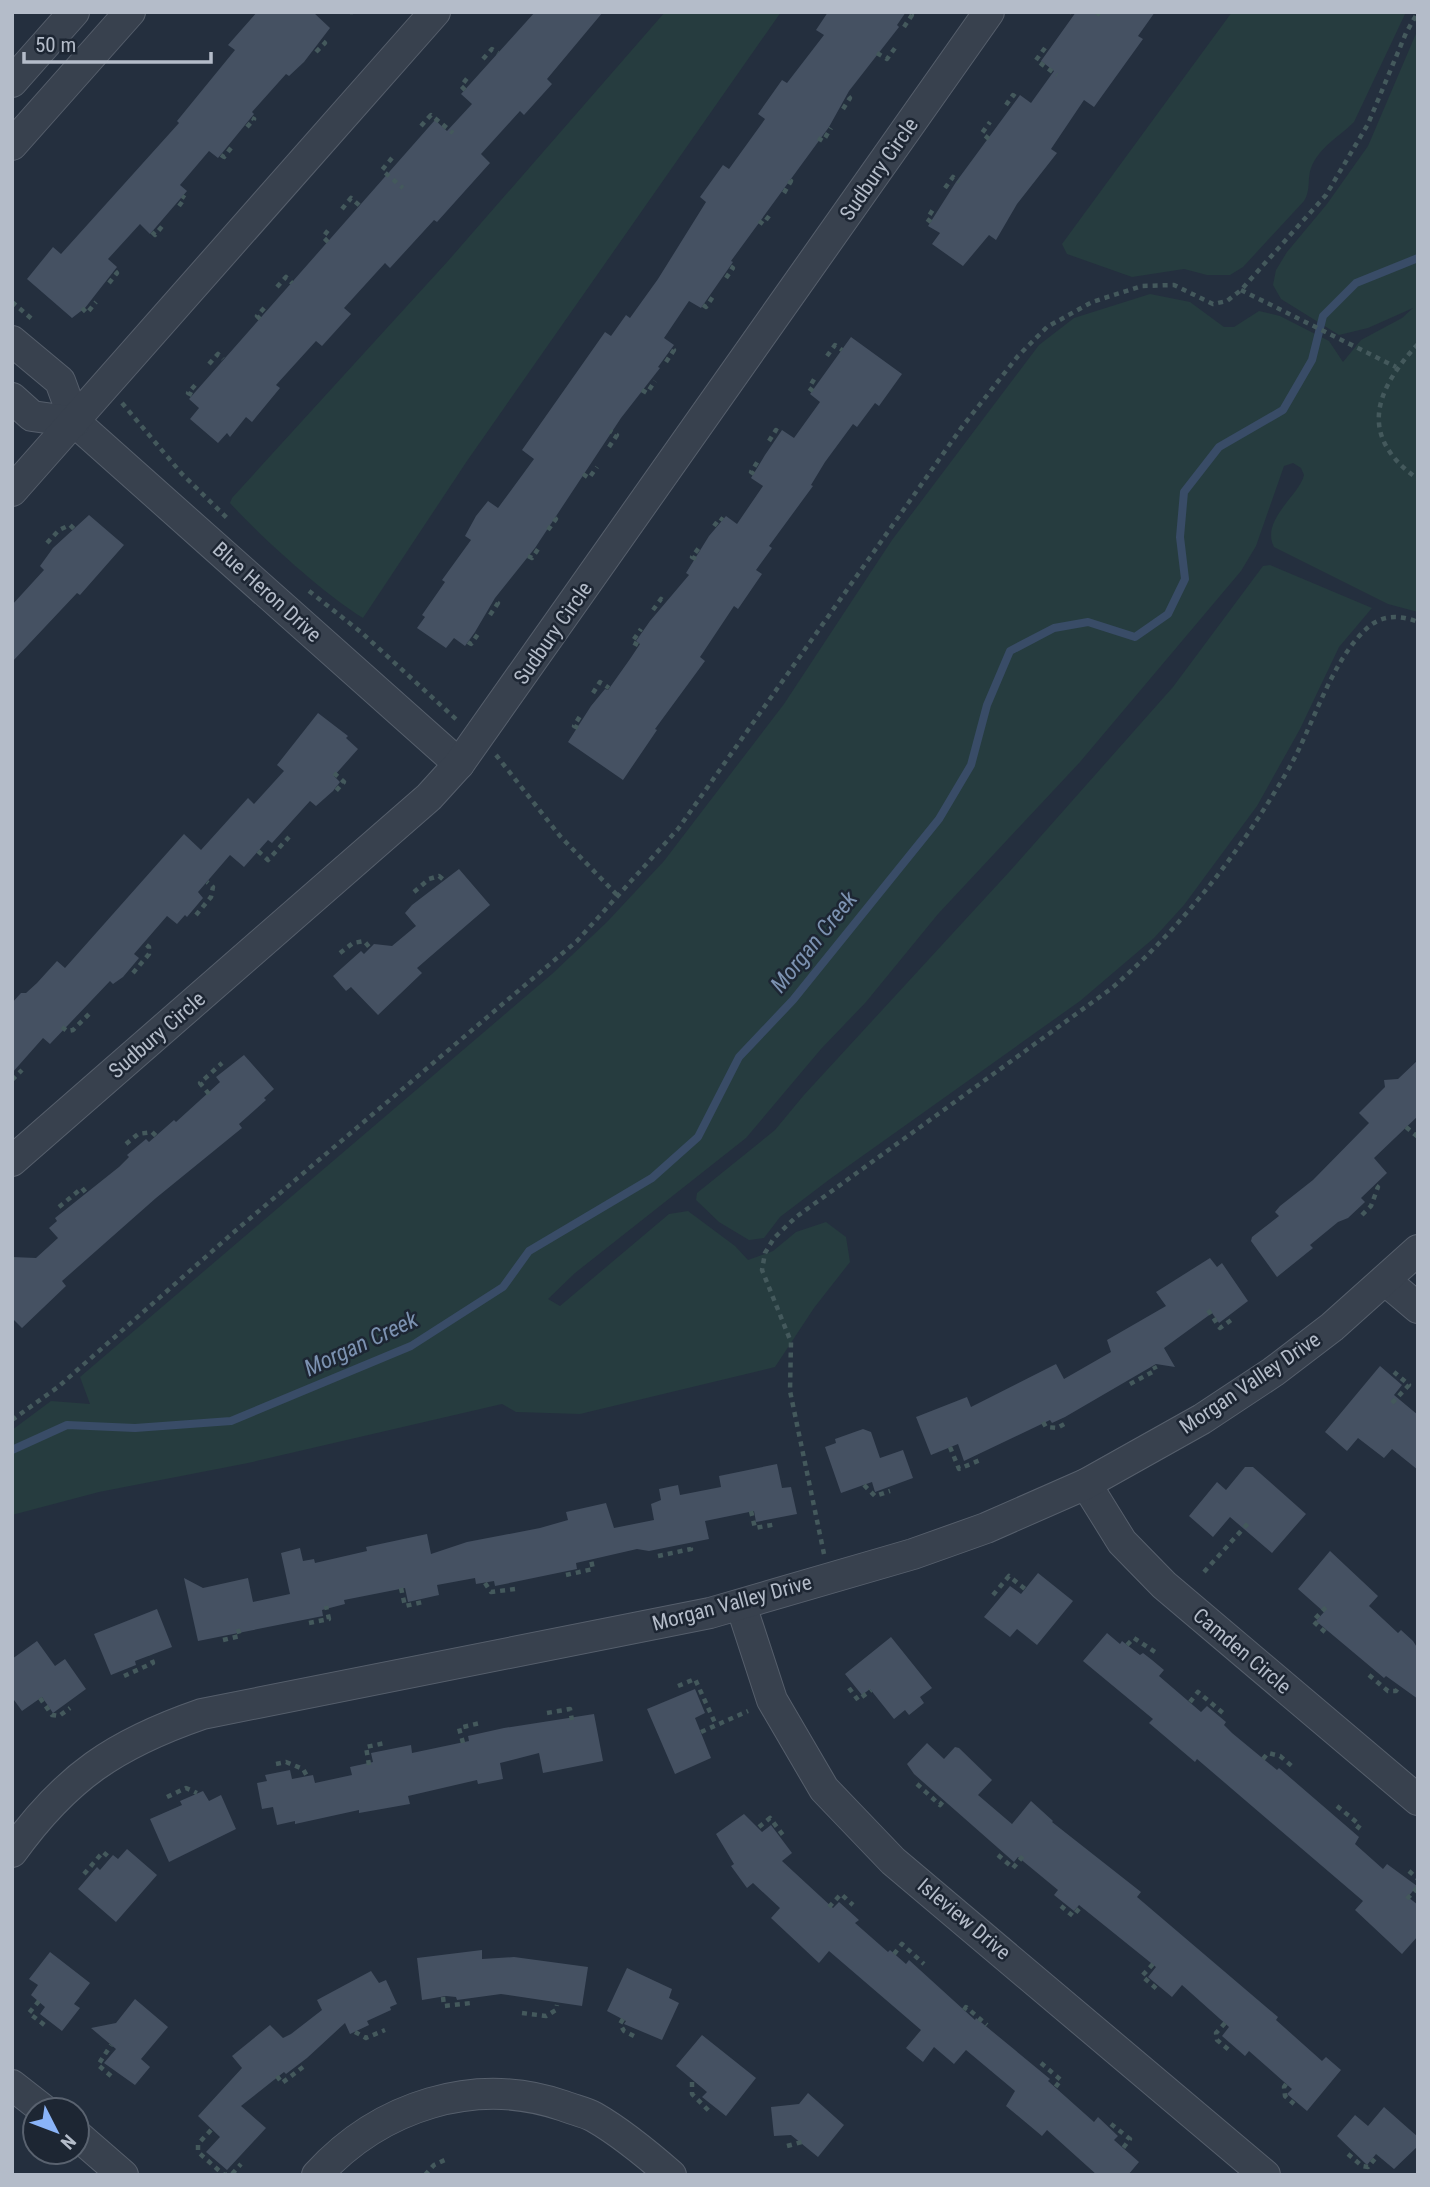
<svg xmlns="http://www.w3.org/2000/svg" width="1430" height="2187" viewBox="0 0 1430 2187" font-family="'Roboto Condensed',sans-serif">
<rect width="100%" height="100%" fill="#242f3e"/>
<!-- green -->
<g fill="#263c3f">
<path d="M665 12H781L467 461 363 618C323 593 262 538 230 503L232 498 448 261Z"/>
<path d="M1232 12H1406L1354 122C1340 136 1319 147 1311 168 1307 179 1311 190 1304 201L1243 267 1230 275H1207L1184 269 1132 277 1067 254 1062 244Z"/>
<path d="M1418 29V612L1388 604 1274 547C1260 520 1300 495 1304 475L1301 468 1293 463 1284 466 1256 546 1241 571 1080 762 938 914 866 1002 821 1049 746 1138 575 1273 548 1299 560 1306 669 1214 688 1211 735 1246 748 1260 773 1251 796 1232 826 1222 846 1237 850 1262 814 1308 775 1367 580 1414 516 1412 502 1404 248 1463 99 1492 12 1515V1430L51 1401 90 1404 80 1377 552 974 607 922 664 861 784 704 892 540 1039 345 1074 318 1150 294 1190 302 1224 327H1234L1259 311 1280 316 1329 341 1343 362 1361 340 1402 318 1413 308 1368 328 1339 335 1281 299 1273 285 1276 270 1287 252 1327 204 1368 146Z"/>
<path d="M1270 565 1372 608 1339 647 1300 729 1257 806 1184 905 1154 938 1080 1001 830 1179 780 1217 764 1238 749 1240 719 1222 696 1200 697 1193 775 1130 804 1095 1010 871 1173 687 1263 566Z"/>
</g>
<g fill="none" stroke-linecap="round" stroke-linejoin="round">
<!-- stream -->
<path stroke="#394c67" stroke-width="8" d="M12 1450 67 1425 135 1428 231 1421 411 1346 503 1287 529 1251 652 1178 698 1137 739 1057 793 1000 939 819 971 765 987 705 1010 651 1054 628 1088 622 1135 637 1168 614 1185 579 1180 537 1184 492 1219 447 1283 410 1312 360 1323 316 1356 283 1418 258"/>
</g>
<!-- building -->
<g fill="#455162">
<path d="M257 12H313L330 28 304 62 289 76 286 74 252 112 254 114 218 158 209 151 180 185 187 191 150 234 140 224 108 259 117 267 85 308 72 318 27 279 53 247 61 254 179 123 177 121 235 50 228 45Z"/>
<path d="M535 12H603L547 79 552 84 524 115 520 111 481 154 490 163 437 222 434 220 390 268 385 263 344 308 351 314 322 346 316 341 276 385 280 388 252 422 246 417 230 437 227 433 218 443 190 419 199 408 189 399 435 120 447 131 472 104 461 94Z"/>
<path d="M828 12H906L897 25 899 27 849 91 829 127 731 261 733 262 701 308 689 301 664 338 674 345 658 367 660 368 621 418 535 548 495 598 475 632 465 646 454 638 446 648 417 628 425 617 422 615 445 582 442 580 471 540 465 536 476 516 488 501 498 508 534 459 522 450 605 332 611 336 626 315 630 318 658 279 706 202 700 197 723 165 729 169 765 119 758 114 782 80 787 83 824 35 816 30Z"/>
<path d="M1076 12H1155L1138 36 1143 39 1094 107 1084 100 1051 149 1057 153 1017 204 996 240 989 235 963 266 932 244 940 233 928 226 956 182 1020 95 1031 103 1054 71 1041 61Z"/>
<path d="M851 337 902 374 879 406 875 403 857 427 853 424 825 462 811 485 813 486 769 546 772 548 756 570 762 574 738 609 734 606 700 657 705 661 655 729 657 730 623 780 568 742 591 706 605 689 608 690 630 659 640 644 636 641 650 621 689 575 686 573 709 536 726 516 737 524 763 486 751 478 765 455 782 430 794 438 820 402 810 394Z"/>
<path d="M89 515 124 545 80 595 77 593 12 662V605L44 570 40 566 53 548Z"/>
<path d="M318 713 348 736 346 738 358 749 334 776 340 782 333 791 316 806 310 801 272 843 268 840 244 867 230 855 198 892 203 898 187 917 185 915 177 924 167 916 134 954 139 958 123 977 113 984 110 981 50 1044 43 1038 12 1073V1003L21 993H26L37 983 57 961 65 968 184 834 201 850 248 798 254 804 284 771 277 765Z"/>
<path d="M459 869 490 905 417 968 422 973 378 1015 351 987 346 991 333 976 361 951 364 954 374 944 392 946 416 926 405 913 412 905Z"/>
<path d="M244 1055 274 1089 264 1098 266 1100 239 1124 242 1128 156 1198 62 1281 66 1286 22 1328 12 1318V1257L36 1258 58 1238 49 1228 57 1221 55 1218 119 1167 129 1157 127 1155 146 1139 149 1142 174 1120 176 1122 220 1082 216 1077Z"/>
<path d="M1418 1060V1116L1374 1158 1387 1173 1361 1198 1365 1202 1348 1218 1338 1222 1310 1245 1313 1248 1277 1277 1251 1241 1252 1237 1279 1216 1275 1212 1280 1206 1313 1180 1369 1123 1359 1113 1385 1087 1384 1080 1398 1079Z"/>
<path d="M1210 1258 1217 1267 1222 1263 1248 1301 1219 1323 1212 1313 1164 1348 1175 1367 1156 1364 1065 1417 1052 1423 1050 1420 964 1461 958 1444 931 1455 916 1417 967 1397 971 1407 1056 1364 1064 1379 1111 1352 1107 1340 1166 1306 1156 1292Z"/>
<path d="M1380 1366 1402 1385 1394 1395 1418 1415V1470L1392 1449 1384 1458 1358 1438 1347 1451 1325 1432Z"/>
<path d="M863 1429 871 1432 880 1458 903 1450 913 1478 875 1492 872 1482 841 1493 825 1447 836 1443 835 1439Z"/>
<path d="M777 1464 782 1488 791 1487 797 1514 756 1522 754 1511 705 1521 709 1539 649 1551 637 1549 576 1563 577 1569 495 1586 494 1581 476 1584 475 1578 437 1585 439 1595 408 1602 405 1588 344 1600 345 1604 322 1610 323 1616 198 1641 184 1578 203 1588 248 1578 253 1602 290 1594 281 1553 300 1548 303 1561 314 1559 315 1563 367 1551 366 1547 427 1534 431 1554 467 1542 540 1528 568 1520 566 1512 606 1503 614 1528 654 1520 651 1504 661 1500 659 1489 678 1485 680 1495 721 1487 719 1476Z"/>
<path d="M1245 1467H1253L1306 1514 1272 1553 1230 1517 1213 1537 1189 1516 1217 1482 1226 1490Z"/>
<path d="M1330 1551 1378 1596 1369 1606 1398 1633 1401 1630 1413 1641 1418 1649V1699L1386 1676 1384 1678 1316 1621 1324 1612 1298 1589Z"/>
<path d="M1038 1573 1073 1601 1037 1645 1017 1629 1010 1637 984 1617 1010 1586 1021 1594Z"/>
<path d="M157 1609 172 1647 135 1661 136 1665 111 1675 94 1634Z"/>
<path d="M1107 1633 1120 1644 1122 1641 1140 1655 1143 1653 1152 1660 1164 1670 1159 1676 1201 1712 1207 1706 1226 1722 1224 1725 1232 1733 1277 1770 1279 1768 1359 1837 1355 1844 1383 1869 1387 1864 1417 1886 1408 1897 1418 1905V1936L1402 1954 1355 1910 1363 1901 1197 1759 1195 1762 1149 1723 1153 1719 1083 1661Z"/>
<path d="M891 1637 932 1688 920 1697 924 1703 909 1715 905 1710 894 1719 870 1689 862 1695 845 1674Z"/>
<path d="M37 1641 55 1666 65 1659 86 1689 53 1713 42 1697 22 1711 14 1700 12 1659Z"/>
<path d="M695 1689 705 1713 695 1718 711 1758 675 1774 647 1709Z"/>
<path d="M594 1714 603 1761 543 1773 539 1753 500 1763 503 1779 478 1784 477 1780 408 1796 410 1804 359 1813V1810L295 1824V1821L277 1825 273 1807 262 1809 257 1783 267 1781 265 1775 290 1770 292 1779 313 1775 315 1783 352 1775 350 1767 373 1762 371 1753 411 1745 412 1753 469 1741 468 1736 504 1728Z"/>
<path d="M927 1743 944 1759 955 1747 959 1748 992 1780 978 1795 1012 1824 1031 1801 1053 1821 1052 1822 1141 1892 1137 1897 1278 2017 1276 2020 1322 2061 1326 2057 1341 2070 1307 2111 1287 2094 1292 2089 1249 2051 1245 2056 1222 2036 1229 2027 1182 1985 1172 1997 1148 1977 1156 1967 1079 1905 1074 1911 1054 1895 1058 1890 1018 1857 1014 1862 914 1774 907 1764Z"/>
<path d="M203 1791 209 1801 221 1795 236 1829 169 1862 150 1819 182 1805 180 1801Z"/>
<path d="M744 1814 762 1832 771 1825 792 1853 782 1861 833 1908 839 1902 859 1920 855 1923 888 1952 890 1950 906 1964 909 1960 975 2020 976 2018 1050 2079 1048 2081 1094 2122 1098 2117 1118 2136 1114 2140 1139 2162 1128 2175H1097L1047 2130 1042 2136 1006 2106 1015 2091 966 2050 954 2064 934 2047 923 2062 906 2048 921 2030 829 1951 819 1963 771 1918 780 1908 753 1883 747 1888 731 1866 734 1864 716 1834Z"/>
<path d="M127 1849 157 1875 116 1922 78 1889 97 1867 100 1870 113 1855 118 1859Z"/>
<path d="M482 1950V1959L514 1957 588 1967 582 2006 501 1994 457 2000 456 1997 446 1996 422 2000 417 1958Z"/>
<path d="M50 1952 90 1983 74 2004 80 2008 62 2031 40 2014 45 2007 31 1995 38 1985 29 1979Z"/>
<path d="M627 1968 672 1989 669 1998 679 2003 662 2040 624 2024 626 2021 607 2011Z"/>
<path d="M371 1971 379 1983 386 1980 397 2004 390 2007 391 2010 367 2021 369 2025 350 2034 345 2023 307 2058 286 2074 284 2072 241 2106 266 2128 227 2170 206 2152 220 2137 198 2116 242 2068 232 2056 270 2025 283 2038 291 2034 322 2010 317 2000Z"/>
<path d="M135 1999 168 2027 141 2059 150 2067 135 2085 104 2063 116 2049 91 2028 116 2023Z"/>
<path d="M702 2035 756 2078 726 2116 702 2097 707 2092 676 2066Z"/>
<path d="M808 2093 844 2125 818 2157 791 2135 774 2136 771 2107 799 2104Z"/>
<path d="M1384 2107 1418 2137V2146L1394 2169 1376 2154 1367 2165 1337 2136 1355 2115 1368 2126Z"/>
</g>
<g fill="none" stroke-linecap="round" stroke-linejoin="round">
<defs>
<g id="minor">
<path d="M12 82 74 12"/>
<path d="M12 145 130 12"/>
<path d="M12 341 60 381 75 422 459 764"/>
<path d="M12 398 32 416 75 422"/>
<path d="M12 491 435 12"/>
<path d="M12 1161 429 797 459 764 989 12"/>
<path d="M1386 1281 1418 1308"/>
<path d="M1086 1484 1122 1542 1164 1585 1418 1800"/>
<path d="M741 1605 772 1700 824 1789 893 1861 1265 2175"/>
<path d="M12 1852C66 1777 115 1744 202 1714L710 1613 913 1554 986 1528 1086 1484 1202 1419 1273 1372 1332 1327 1418 1250"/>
<path d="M12 2085 44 2110"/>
<path d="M77 2135 123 2175"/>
<path d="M317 2175C380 2106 475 2075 564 2106 574 2110 585 2112 594 2117 622 2133 647 2154 671 2175"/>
</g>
</defs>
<!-- minor casing -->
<use href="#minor" stroke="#565f6c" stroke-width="32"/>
<!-- path -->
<g stroke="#44595c" stroke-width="4.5" stroke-dasharray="5 5" stroke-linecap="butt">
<path d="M350 12H353"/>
<path d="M1096 12 1100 15"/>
<path d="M1069 13 1070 12"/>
<path d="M904 27 912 15 907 12"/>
<path d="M1045 48 1036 60 1057 75"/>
<path d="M316 52 325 43 320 39"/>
<path d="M877 53 887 59 895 48"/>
<path d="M483 59 492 49 498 53"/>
<path d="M465 90 461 86 469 76"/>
<path d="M1006 105 1013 95 1017 98"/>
<path d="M843 109 850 98 848 96"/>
<path d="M421 126 431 115 453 133"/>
<path d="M247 127 254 119 252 118"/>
<path d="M818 138 823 141 831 128"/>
<path d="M989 139 982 133 990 122"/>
<path d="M221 155 224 157 231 148"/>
<path d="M392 158 382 170 403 188"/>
<path d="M945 188 953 177 959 182"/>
<path d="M784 193 791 181 789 180"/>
<path d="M179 206 185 198 182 196"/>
<path d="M342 209 351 198 360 206"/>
<path d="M759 221 763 224 772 212"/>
<path d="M931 222 927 219 934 208"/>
<path d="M152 232 155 235 164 224"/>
<path d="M328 242 323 237 330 228"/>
<path d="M726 278 733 268 730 266"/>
<path d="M109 283 117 273 114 270"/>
<path d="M277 287 286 277 292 283"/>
<path d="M1241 290 1396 367"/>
<path d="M12 302 32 319"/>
<path d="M703 305 706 307 714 295"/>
<path d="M82 308 87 313 96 302"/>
<path d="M260 319 257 316 265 307"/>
<path d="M1418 344C1374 391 1358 437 1418 479"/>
<path d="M827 356 835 345 842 350"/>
<path d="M666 362 674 350 672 348"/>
<path d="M209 364 218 354 223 359"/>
<path d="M642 390 647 393 655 381"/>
<path d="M813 391 809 388 816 376"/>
<path d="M192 395 188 393 197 383"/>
<path d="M122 403 182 474 227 518"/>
<path d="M769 441 776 430 780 433"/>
<path d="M609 447 617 435 610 431"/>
<path d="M583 474 589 478 597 467"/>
<path d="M754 474 751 472 758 461"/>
<path d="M714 526 720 518 723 520"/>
<path d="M548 530 556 519 553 517"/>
<path d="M47 543 59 530 70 525 74 529"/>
<path d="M528 556 532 558 538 549"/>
<path d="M696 559 692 557 701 545"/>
<path d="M309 591 362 633 458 721"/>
<path d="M653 610 661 599 665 602"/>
<path d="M490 615 498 603 495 601"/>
<path d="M468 642 471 644 478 634"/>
<path d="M638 645 632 642 641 629"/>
<path d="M593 693 600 682 609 688"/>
<path d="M578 728 574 726 582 713"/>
<path d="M496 755 560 836 619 897"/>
<path d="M334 773 344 782 335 792"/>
<path d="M258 851 268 860 289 837"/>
<path d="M414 892 429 879 439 876 445 881"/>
<path d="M196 915 211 897 213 887 207 882"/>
<path d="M340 953 353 943 364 941 370 948"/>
<path d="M133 973 149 954V947L144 943"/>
<path d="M62 1027 67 1031 73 1030 91 1012"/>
<path d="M12 1080 22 1070"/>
<path d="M209 1094 200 1083 222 1063"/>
<path d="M1406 1127 1418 1137"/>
<path d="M126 1144 138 1134 152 1132 156 1136"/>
<path d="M59 1207 82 1188 87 1194"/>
<path d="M1362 1215 1371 1206 1378 1187 1375 1185"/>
<path d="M12 1258 13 1260"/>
<path d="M1208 1310 1220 1328 1234 1318"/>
<path d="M1130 1384 1156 1370 1154 1366"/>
<path d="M1392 1403 1409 1385 1394 1372"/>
<path d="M12 1420 58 1387 234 1232 577 941 678 829 962 427 1018 356 1047 327 1092 302 1142 286 1174 285 1213 304 1227 301 1241 290 1326 195 1368 124 1406 33 1418 12"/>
<path d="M1043 1422 1046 1427 1057 1428 1068 1422"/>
<path d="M950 1447 959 1469 980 1460"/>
<path d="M864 1485 875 1496 890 1491"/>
<path d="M751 1511 755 1528 777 1524"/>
<path d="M824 1554 790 1391 791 1342 762 1270 765 1253 774 1238 796 1217 1112 988C1184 925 1240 852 1288 770 1313 727 1329 665 1365 630 1380 615 1398 614 1418 622"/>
<path d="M658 1556 691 1549 690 1543"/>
<path d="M1204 1572 1250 1521"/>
<path d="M566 1575 593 1569 591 1560"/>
<path d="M485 1583 491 1592 515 1589"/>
<path d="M401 1588 405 1606 423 1602"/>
<path d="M993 1595 1009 1576 1025 1589"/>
<path d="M309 1623 329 1619 326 1606"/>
<path d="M1325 1632 1313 1621 1326 1607"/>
<path d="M223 1640 240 1636 238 1629"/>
<path d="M1127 1645 1134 1638 1158 1654"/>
<path d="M1369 1675 1388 1691H1396L1399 1687"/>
<path d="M124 1676 153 1663 150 1655"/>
<path d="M678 1686 695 1679 716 1725"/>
<path d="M849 1688 858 1700 871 1690"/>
<path d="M40 1698 52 1715 59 1716 70 1708"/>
<path d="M1190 1702 1198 1692 1223 1713"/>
<path d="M547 1713 570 1709 572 1720"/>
<path d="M701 1732 748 1711"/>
<path d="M463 1743 459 1728 480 1723"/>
<path d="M1263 1759 1268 1753 1280 1756 1294 1768"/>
<path d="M276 1764 286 1762 303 1769 307 1776"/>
<path d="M369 1765 366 1747 385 1743"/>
<path d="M917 1784 940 1805 944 1800"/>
<path d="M167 1797 186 1788 197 1793"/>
<path d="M1337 1806 1360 1825 1354 1833"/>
<path d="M759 1827 770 1818 783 1835"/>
<path d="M998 1855 1013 1868 1023 1856"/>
<path d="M1409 1871 1418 1879"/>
<path d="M84 1874 103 1852 110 1858"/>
<path d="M1407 1899 1418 1887"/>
<path d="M1061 1906 1073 1916 1082 1905"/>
<path d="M829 1907 841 1894 853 1905"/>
<path d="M894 1954 902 1944 924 1964"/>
<path d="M1153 1964 1142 1976 1158 1990"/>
<path d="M443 1997 444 2006 471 2003"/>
<path d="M39 2001 29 2013 47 2027"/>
<path d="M964 2010 966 2007 987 2025"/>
<path d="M522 2013 546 2016 556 2010 557 2005"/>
<path d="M623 2019 620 2024 624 2031 634 2036"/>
<path d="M1225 2023 1216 2033 1217 2040 1229 2050"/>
<path d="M355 2032 366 2038 385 2030"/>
<path d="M1041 2063 1061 2080 1054 2089"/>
<path d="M111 2076 98 2065 111 2045"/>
<path d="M277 2076 282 2083 303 2067"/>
<path d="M692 2082V2094L709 2111"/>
<path d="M1286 2084 1284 2087 1285 2096 1294 2104"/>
<path d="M1111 2124 1130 2139 1123 2148"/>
<path d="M211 2130 198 2144V2152L224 2175 232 2174 241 2164"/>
<path d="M787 2146 802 2142"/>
<path d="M1348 2154 1362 2166 1368 2167 1378 2155"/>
<path d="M425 2175 434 2165 447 2159"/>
</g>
<!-- minor -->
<use href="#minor" stroke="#38414e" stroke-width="30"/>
</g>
<g text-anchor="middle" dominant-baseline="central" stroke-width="5" stroke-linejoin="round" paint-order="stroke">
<!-- street labels -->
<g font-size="21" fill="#b4bcc9" stroke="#1d2633">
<text transform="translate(879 169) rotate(-55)">Sudbury Circle</text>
<text transform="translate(267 592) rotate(42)">Blue Heron Drive</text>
<text transform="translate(553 633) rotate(-55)">Sudbury Circle</text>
<text transform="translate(157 1035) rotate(-41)">Sudbury Circle</text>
<text transform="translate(1250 1383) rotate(-34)">Morgan Valley Drive</text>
<text transform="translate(732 1603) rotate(-15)">Morgan Valley Drive</text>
<text transform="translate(1242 1651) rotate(40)">Camden Circle</text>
<text transform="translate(964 1919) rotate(40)">Isleview Drive</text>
</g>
<!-- water labels -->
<g font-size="23" font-style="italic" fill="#7c92b1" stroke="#1d2633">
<text transform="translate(814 942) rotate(-51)">Morgan Creek</text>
<text transform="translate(361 1344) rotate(-25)">Morgan Creek</text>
</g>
</g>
<!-- border -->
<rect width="1430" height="2187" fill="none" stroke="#b4bcc9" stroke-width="28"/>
<!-- north arrow -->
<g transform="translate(56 2131) rotate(132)"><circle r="33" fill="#1d2633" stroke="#59626f" stroke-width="2"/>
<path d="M0-5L12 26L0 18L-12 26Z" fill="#8ab4f8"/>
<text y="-10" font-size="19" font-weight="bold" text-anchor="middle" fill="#b4bcc9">N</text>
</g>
<!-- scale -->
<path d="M24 52v10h187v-10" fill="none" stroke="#b4bcc9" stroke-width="3.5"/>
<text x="35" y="52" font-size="21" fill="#b4bcc9" stroke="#1d2633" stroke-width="5" paint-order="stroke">50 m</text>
</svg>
